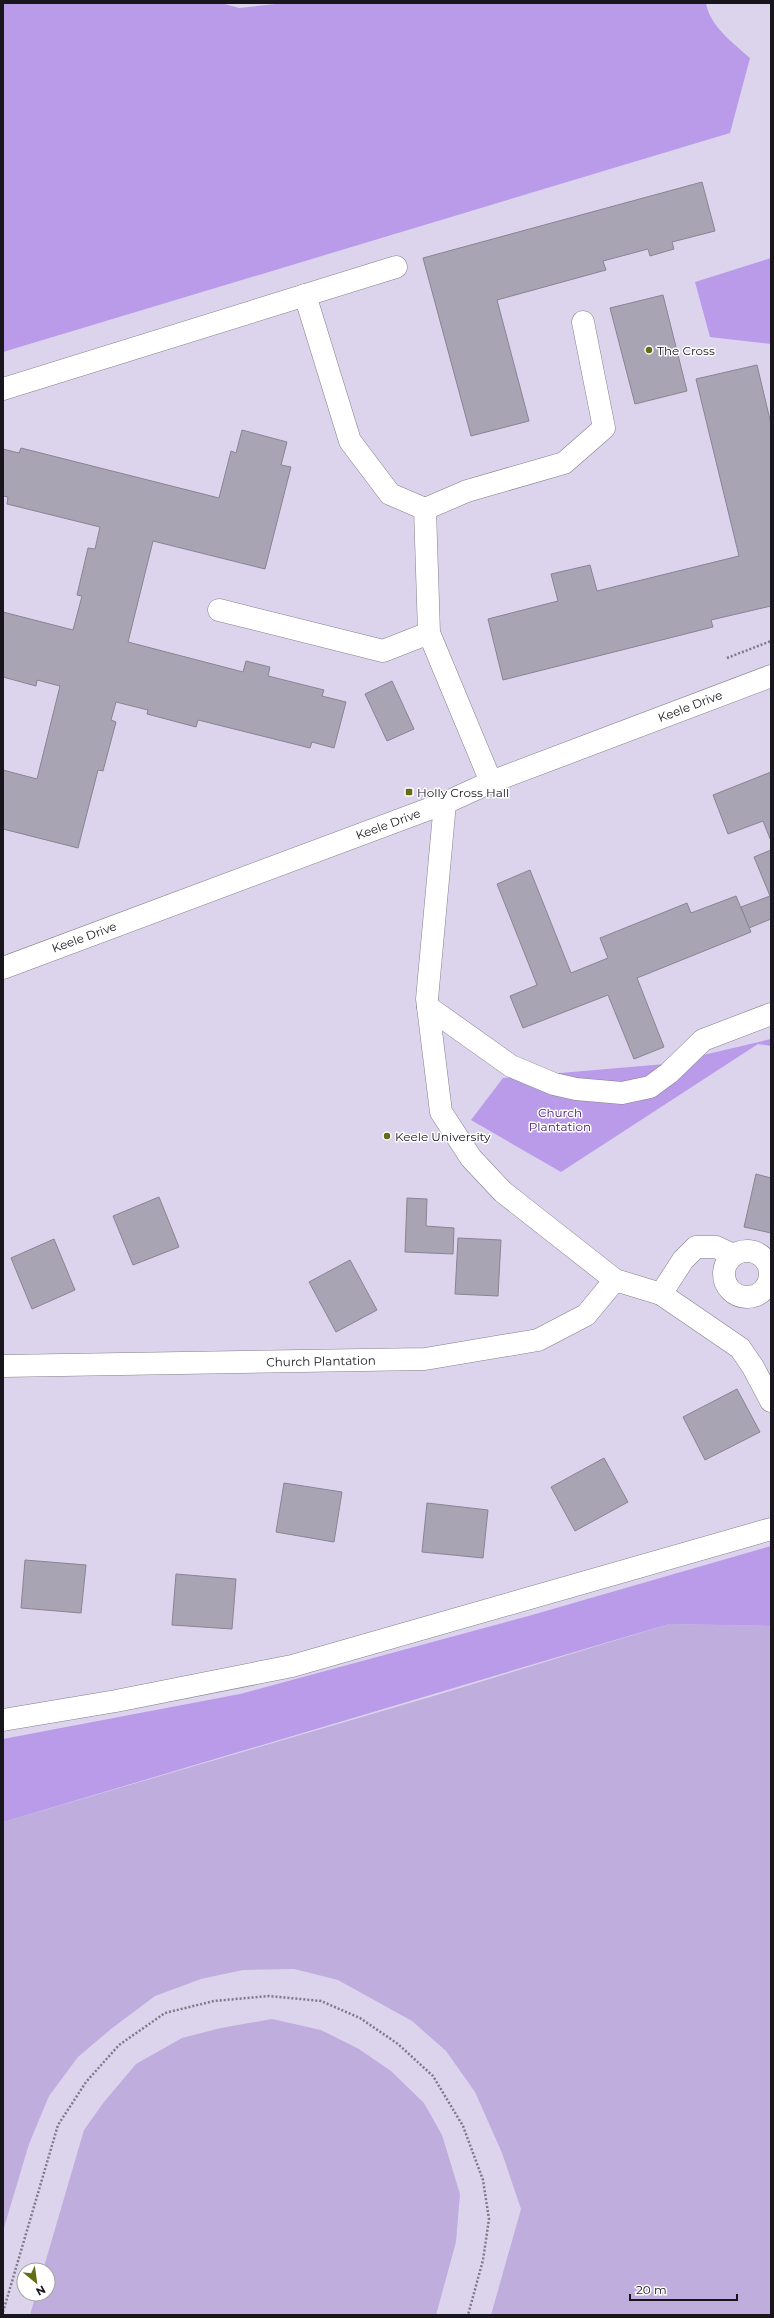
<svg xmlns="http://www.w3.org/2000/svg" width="774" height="2318" viewBox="0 0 774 2318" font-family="Montserrat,sans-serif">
<rect width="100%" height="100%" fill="#e6e0f1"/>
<!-- built -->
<path fill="#dcd4ec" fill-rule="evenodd" d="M3 3H771V2315H3ZM24 2270H48V2294H24Z"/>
<!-- green -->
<g fill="#bfadde">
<path d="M669 1624 771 1626V2315H491L521 2209 502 2153 475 2092 446 2051 412 2021 338 1980 294 1969 243 1970 201 1979 155 1996 111 2029 78 2057 49 2096 29 2144 3 2231V1822L437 1695Z"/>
<path d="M272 2019 321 2030 359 2049 391 2071 424 2103 442 2135 460 2194 456 2242 436 2315H30L36 2294H48V2270H43L84 2130 104 2102 136 2064 182 2038 221 2028Z"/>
</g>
<!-- forest -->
<g fill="#b99be9">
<path d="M3 3H221L239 8 285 3H706C709 25 734 44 750 58L730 133 3 352Z"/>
<path d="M771 258V344L710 337 695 282Z"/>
<path d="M771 1039V1046L758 1044 561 1172 471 1120 503 1078 665 1064Z"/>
<path d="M771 1546V1626L669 1624 3 1822V1739L240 1694 532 1615Z"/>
</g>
<!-- building -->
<g fill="#a9a4b4" stroke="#898494">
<path d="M702 182 715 231 672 242 674 249 650 256 648 249 603 261 606 270 497 300 529 421 471 436 423 258Z"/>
<path d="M663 295 687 391 635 404 610 308Z"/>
<path d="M757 365 771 424V606L711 620 713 627 503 680 488 619 558 601 551 574 590 565 597 591 739 556 696 379Z"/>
<path d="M242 430 287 442 281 465 291 467 265 569 153 541 128 642 243 672 246 661 270 667 268 676 324 690 322 696 346 702 334 748 312 742 310 748 198 720 196 727 147 714 148 710 116 702 111 720 116 722 103 771 98 770 78 848 3 829V770L37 779 60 686 37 680 36 686 3 677V612L73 630 82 596 77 595 88 548 95 549 100 527 7 504 8 497 3 496V449L19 453 21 448 219 498 231 451 236 453Z"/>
<path d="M392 681 414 729 387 741 365 694Z"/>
<path d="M771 772V841L763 821 728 834 713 795Z"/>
<path d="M771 850V919L749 928 741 907 770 896 754 857Z"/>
<path d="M530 870 571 973 608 958 600 938 687 903 691 913 736 896 751 932 637 978 664 1047 634 1059 608 995 523 1028 510 996 537 985 497 884Z"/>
<path d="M756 1174 771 1178V1233L744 1227Z"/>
<path d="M159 1197 179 1247 133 1265 113 1216Z"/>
<path d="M407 1198 427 1199 426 1226 454 1228 453 1254 405 1252Z"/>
<path d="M458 1238 501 1240 498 1296 455 1294Z"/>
<path d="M54 1239 75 1290 32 1309 11 1258Z"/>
<path d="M350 1260 377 1310 336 1332 309 1282Z"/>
<path d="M737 1389 760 1432 705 1460 683 1417Z"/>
<path d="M604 1458 628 1502 575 1531 551 1487Z"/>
<path d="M284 1483 342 1492 334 1542 276 1532Z"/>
<path d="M427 1503 488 1510 483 1558 422 1552Z"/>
<path d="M25 1560 86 1565 81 1613 21 1608Z"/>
<path d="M176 1574 236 1579 232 1629 172 1625Z"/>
</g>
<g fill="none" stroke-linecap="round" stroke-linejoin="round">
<defs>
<g id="minor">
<path d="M305 295 350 441 390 494 425 509"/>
<path d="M3 389 396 267"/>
<path d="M219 610 383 651 429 633"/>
<path d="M491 782 429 633 425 509 467 491 564 463 604 428 583 322"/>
<path d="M445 803 427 999 441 1112 471 1158 503 1192 615 1280 661 1294 740 1348 753 1367 771 1401"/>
<path d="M3 968 445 803 491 782 771 676"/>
<path d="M428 1007 511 1066 554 1084 576 1089 622 1093 650 1087 669 1073 703 1040 771 1014"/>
<circle cx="747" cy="1274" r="23"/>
<path d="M661 1294 683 1260 696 1247H716L733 1255"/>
<path d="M3 1366 425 1359 538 1340 586 1315 615 1280"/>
<path d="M3 1720 116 1701 292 1666 771 1529"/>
</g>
</defs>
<!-- minor casing -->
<use href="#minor" stroke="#847f8e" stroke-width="23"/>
<!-- path -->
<g stroke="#7d7985" stroke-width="2.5" stroke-dasharray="2 2" stroke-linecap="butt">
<path d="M727 658 771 641"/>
<path d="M3 2312 58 2125 86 2082 119 2045 165 2013 214 2001 269 1996 321 2001 360 2018 398 2044 433 2076 463 2126 483 2180 489 2219 483 2260 468 2315"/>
</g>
<!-- minor -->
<use href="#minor" stroke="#fff" stroke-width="22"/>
</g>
<!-- markers -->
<g fill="#626d16" stroke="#fff" stroke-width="1.5">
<circle cx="649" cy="350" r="4"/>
<rect x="405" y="788" width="8" height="8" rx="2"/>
<circle cx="387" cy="1136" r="4"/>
</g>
<g text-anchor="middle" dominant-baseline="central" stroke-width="3" stroke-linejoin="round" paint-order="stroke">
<!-- poi labels -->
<g font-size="12" fill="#18161c" stroke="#fff" text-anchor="start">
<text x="657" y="350">The Cross</text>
<text x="417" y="792">Holly Cross Hall</text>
<text x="395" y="1136">Keele University</text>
</g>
<!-- street labels -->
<g font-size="12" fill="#18161c" stroke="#fff">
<text transform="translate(690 706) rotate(-21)">Keele Drive</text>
<text transform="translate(388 824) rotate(-20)">Keele Drive</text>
<text transform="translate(84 937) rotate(-20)">Keele Drive</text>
<text transform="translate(321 1361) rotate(-1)">Church Plantation</text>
</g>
<!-- park labels -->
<g font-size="12" fill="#451872" stroke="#fff">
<text x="560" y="1112">Church<tspan x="560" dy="14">Plantation</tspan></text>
</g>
</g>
<!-- border -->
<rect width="774" height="2318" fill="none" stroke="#18161c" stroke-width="8"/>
<!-- north arrow -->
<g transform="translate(36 2282) rotate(151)"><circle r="19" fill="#ffffff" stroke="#a3a2a4"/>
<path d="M0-3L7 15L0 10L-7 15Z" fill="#626d16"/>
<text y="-6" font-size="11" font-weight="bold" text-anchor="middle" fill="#18161c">N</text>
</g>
<!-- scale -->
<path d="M630 2294v6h107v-6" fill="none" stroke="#18161c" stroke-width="2"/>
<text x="636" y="2294" font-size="12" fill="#18161c" stroke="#ffffff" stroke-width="3" paint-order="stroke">20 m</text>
</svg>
